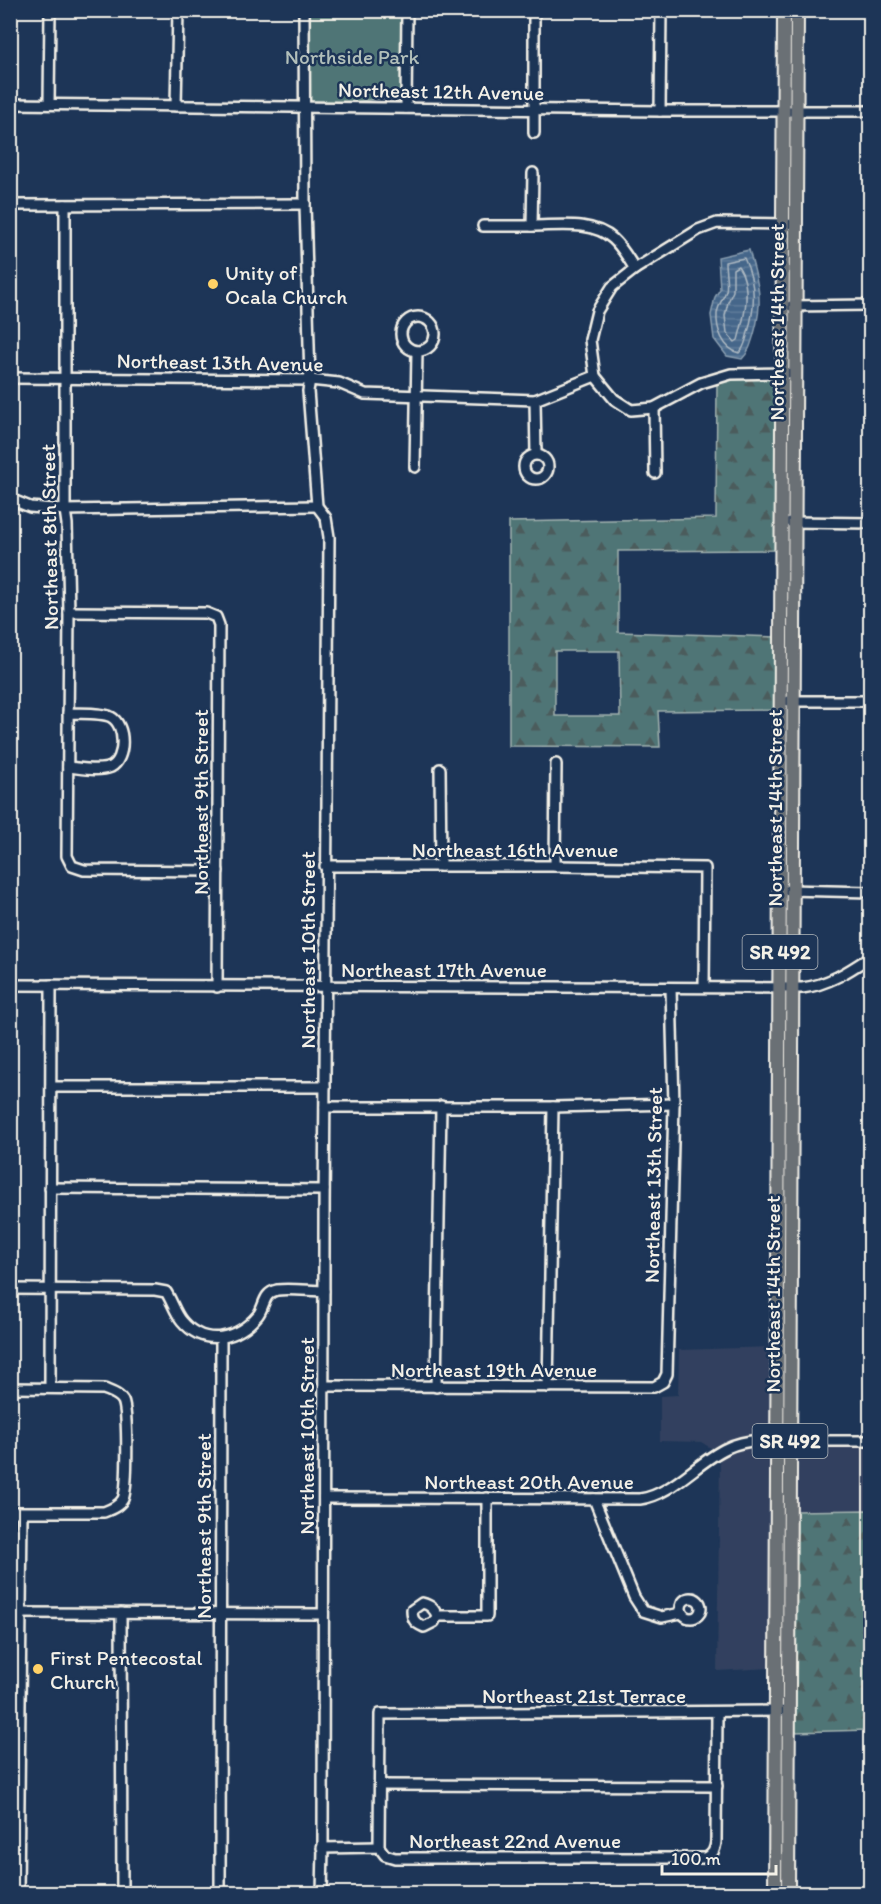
<svg xmlns="http://www.w3.org/2000/svg" width="881" height="1904" viewBox="0 0 881 1904" font-family="Itim,sans-serif">
<defs>
<pattern id="forest-firs" width="22" height="20" patternUnits="userSpaceOnUse" patternTransform="scale(1.5)"><rect width="22" height="20" fill="#4f7476"/><path d="M5 1l3.5 6h-7zM16 11l3.5 6h-7z" fill="#4c5c5c"/></pattern>
<pattern id="water-rules" width="6" height="5" patternUnits="userSpaceOnUse" patternTransform="scale(1.5)"><rect width="6" height="5" fill="#44668a"/><path d="M0 2.5h6" fill="none" stroke="#607c9a"/></pattern>
</defs>
<rect width="100%" height="100%" fill="#1d3557"/>
<filter id="ink" filterUnits="userSpaceOnUse"><feTurbulence type="fractalNoise" baseFrequency=".0167" numOctaves="2"/><feDisplacementMap in="SourceGraphic" scale="12" xChannelSelector="R" yChannelSelector="G"/><feConvolveMatrix kernelMatrix="1 2 1 2 8 2 1 2 1" color-interpolation-filters="sRGB"/></filter>
<g filter="url(#ink)">
<!-- built -->
<g fill="#31415e">
<path d="M773 1347V1436L714 1450 701 1442 660 1441V1396L678 1395 679 1350Z"/>
<path d="M759 1444H773L772 1668 717 1671 720 1456 739 1448Z"/>
<path d="M795 1445 870 1446V1510L794 1511Z"/>
</g>
<!-- forest -->
<g fill="url(#forest-firs)" stroke="#a2b2af" stroke-width="1.5" fill-rule="evenodd">
<path d="M737 377H778L777 550 618 551V632L776 637V710L658 711 660 747 509 746V522L716 518 717 382ZM555 651H619L620 716H555Z"/>
<path d="M870 1510V1730L793 1732 794 1511Z"/>
</g>
<!-- green -->
<path fill="#4f7476" stroke="#a2b2af" stroke-width="1.5" d="M304 11H404L406 96 303 107Z"/>
<!-- water -->
<path fill="url(#water-rules)" stroke="#8a9eb0" stroke-width="1.5" d="M749 250C758 283 764 300 754 334 751 344 749 352 742 359L727 356 714 339 711 315 715 297 720 289 718 257Z"/>
<g fill="none" stroke-linecap="round" stroke-linejoin="round">
<!-- shore -->
<g stroke="#aeb9c2" stroke-width="1.5">
<path d="M744 258C757 285 755 309 747 336 745 343 744 349 739 353 723 349 716 329 717 314 718 305 723 299 726 291 728 283 725 271 725 262Z"/>
<path d="M738 266C753 287 744 318 738 340L735 342 727 333 725 316 728 302 733 291V269Z"/>
</g>
<defs>
<g id="minor">
<path d="M304 10 305 204 310 380 308 391 317 506 326 518 329 537C325 974 322 1410 323 1847L322 1894"/>
<path d="M10 104 660 111H870"/>
<path d="M49 104 50 10"/>
<path d="M176 106 178 10"/>
<path d="M406 108 407 10"/>
<path d="M660 111 661 10"/>
<path d="M534 133V10"/>
<path d="M10 205 305 204"/>
<path d="M65 205V510L67 524 69 612 67 856 72 866 84 870 218 871"/>
<path d="M483 226H532L533 173"/>
<path d="M532 226C558 226 592 220 613 239 622 247 629 260 635 269"/>
<path d="M791 306 870 305"/>
<circle cx="418" cy="334" r="17"/>
<path d="M595 376 590 340 597 311 612 287 635 269 698 230 717 223 788 224"/>
<path d="M10 378 310 380 339 383 365 394 535 400 595 376 614 399 631 410 654 408 701 383 731 374 788 373"/>
<path d="M535 400 536 454"/>
<path d="M654 408 655 473"/>
<circle cx="536" cy="467" r="12"/>
<path d="M415 467 417 351"/>
<path d="M10 499 30 507 65 510 317 506"/>
<path d="M790 522 870 523"/>
<path d="M69 612 206 613 216 617 219 625 217 987"/>
<path d="M789 701H870"/>
<path d="M68 767C80 768 99 772 111 767 126 759 126 725 111 717 100 712 81 714 68 713"/>
<path d="M440 769 441 866"/>
<path d="M325 866H555L705 868 704 987"/>
<path d="M555 866 556 764"/>
<path d="M788 890 870 892"/>
<path d="M10 985 802 988C828 985 849 971 870 957"/>
<path d="M51 1087H325"/>
<path d="M325 1107H553L674 1104"/>
<path d="M50 1188 324 1190"/>
<path d="M10 1289 155 1290 166 1292C172 1301 175 1313 182 1321 205 1348 238 1339 258 1315 265 1306 263 1293 277 1290 288 1288 312 1291 324 1291"/>
<path d="M325 1386 654 1387 663 1382 667 1374 674 1104 671 988"/>
<path d="M436 1387 441 1106"/>
<path d="M548 1387 553 1107"/>
<path d="M10 1388 104 1389C111 1392 119 1394 123 1401 128 1412 128 1488 123 1499 119 1506 112 1509 104 1512H10"/>
<path d="M50 1388 51 985"/>
<path d="M324 1498 640 1499C672 1495 698 1461 727 1448 750 1437 776 1440 801 1441 824 1441 847 1441 870 1441"/>
<path d="M594 1499 634 1597 643 1611 662 1617 681 1613"/>
<circle cx="691" cy="1608" r="10"/>
<path d="M10 1613 323 1614"/>
<path d="M121 1613 122 1894"/>
<path d="M437 1616 434 1622 424 1627C415 1623 412 1620 412 1610L422 1603C430 1605 434 1608 437 1616H487V1498"/>
<path d="M380 1785 717 1786"/>
<path d="M379 1847 380 1714 781 1711"/>
<path d="M322 1848 379 1847 385 1855 395 1858H706C713 1854 715 1850 716 1842L717 1713"/>
<path d="M18 1894 22 1513"/>
<path d="M220 1894 221 1339"/>
</g>
<g id="major">
<path d="M775 1894 784 10"/>
<path d="M788 1894 797 10"/>
</g>
</defs>
<!-- minor casing -->
<use href="#minor" stroke="#f4f1e8" stroke-width="14"/>
<!-- major casing -->
<use href="#major" stroke="#f4f1e8" stroke-width="16"/>
<!-- minor -->
<use href="#minor" stroke="#1d3557" stroke-width="9"/>
<!-- major -->
<use href="#major" stroke="#6b6f75" stroke-width="12"/>
</g>
</g>
<!-- markers -->
<g fill="#ffd166" stroke="#1d3557" stroke-width="2">
<circle cx="213" cy="284" r="6"/>
<circle cx="38" cy="1669" r="6"/>
</g>
<g text-anchor="middle" dominant-baseline="central" stroke-width="5" stroke-linejoin="round" paint-order="stroke">
<!-- shield labels -->
<g fill="#1d3557" stroke="#b4b9bc" stroke-width="1.5">
<rect x="742.5" y="935" width="75" height="34" rx="4.5"/>
<rect x="752.5" y="1424" width="75" height="34" rx="4.5"/>
</g>
<g font-size="20" font-weight="bold" fill="#f4f1e8">
<text x="780" y="952">SR 492</text>
<text x="790" y="1441">SR 492</text>
</g>
<!-- park labels -->
<g font-size="21" fill="#b2bfba" stroke="#1d3557">
<text x="352" y="56">Northside Park</text>
</g>
<!-- street labels -->
<g font-size="21" fill="#f4f1e8" stroke="#1d3557">
<text transform="translate(441 91) rotate(1)">Northeast 12th Avenue</text>
<text transform="translate(776 322) rotate(-90)">Northeast 14th Street</text>
<text transform="translate(220 362) rotate(1)">Northeast 13th Avenue</text>
<text transform="translate(49 537) rotate(-91)">Northeast 8th Street</text>
<text transform="translate(200 802) rotate(-90)">Northeast 9th Street</text>
<text transform="translate(774 808) rotate(-90)">Northeast 14th Street</text>
<text x="515" y="849">Northeast 16th Avenue</text>
<text transform="translate(307 950) rotate(-90)">Northeast 10th Street</text>
<text x="444" y="969">Northeast 17th Avenue</text>
<text transform="translate(653 1185) rotate(-89)">Northeast 13th Street</text>
<text transform="translate(772 1294) rotate(-90)">Northeast 14th Street</text>
<text x="494" y="1369">Northeast 19th Avenue</text>
<text transform="translate(306 1436) rotate(-90)">Northeast 10th Street</text>
<text x="529" y="1481">Northeast 20th Avenue</text>
<text transform="translate(203 1526) rotate(-90)">Northeast 9th Street</text>
<text x="584" y="1695">Northeast 21st Terrace</text>
<text x="515" y="1840">Northeast 22nd Avenue</text>
</g>
<!-- poi labels -->
<g font-size="21" fill="#f4f1e8" stroke="#1d3557" text-anchor="start">
<text x="225" y="272">Unity of<tspan x="225" dy="24">Ocala Church</tspan></text>
<text x="50" y="1657">First Pentecostal<tspan x="50" dy="24">Church</tspan></text>
</g>
</g>
<!-- margin -->
<rect width="881" height="1904" fill="none" stroke="#1d3557" stroke-width="36"/>
<rect x="18" y="18" width="845" height="1868" fill="none" stroke="#f4f1e8" stroke-width="2" filter="url(#ink)"/>
<!-- scale -->
<path d="M662 1865v9h114v-9" fill="none" stroke="#f4f1e8" stroke-width="3"/>
<text x="671" y="1865" font-size="18" fill="#f4f1e8" stroke="#1d3557" stroke-width="4.5" paint-order="stroke">100 m</text>
</svg>
